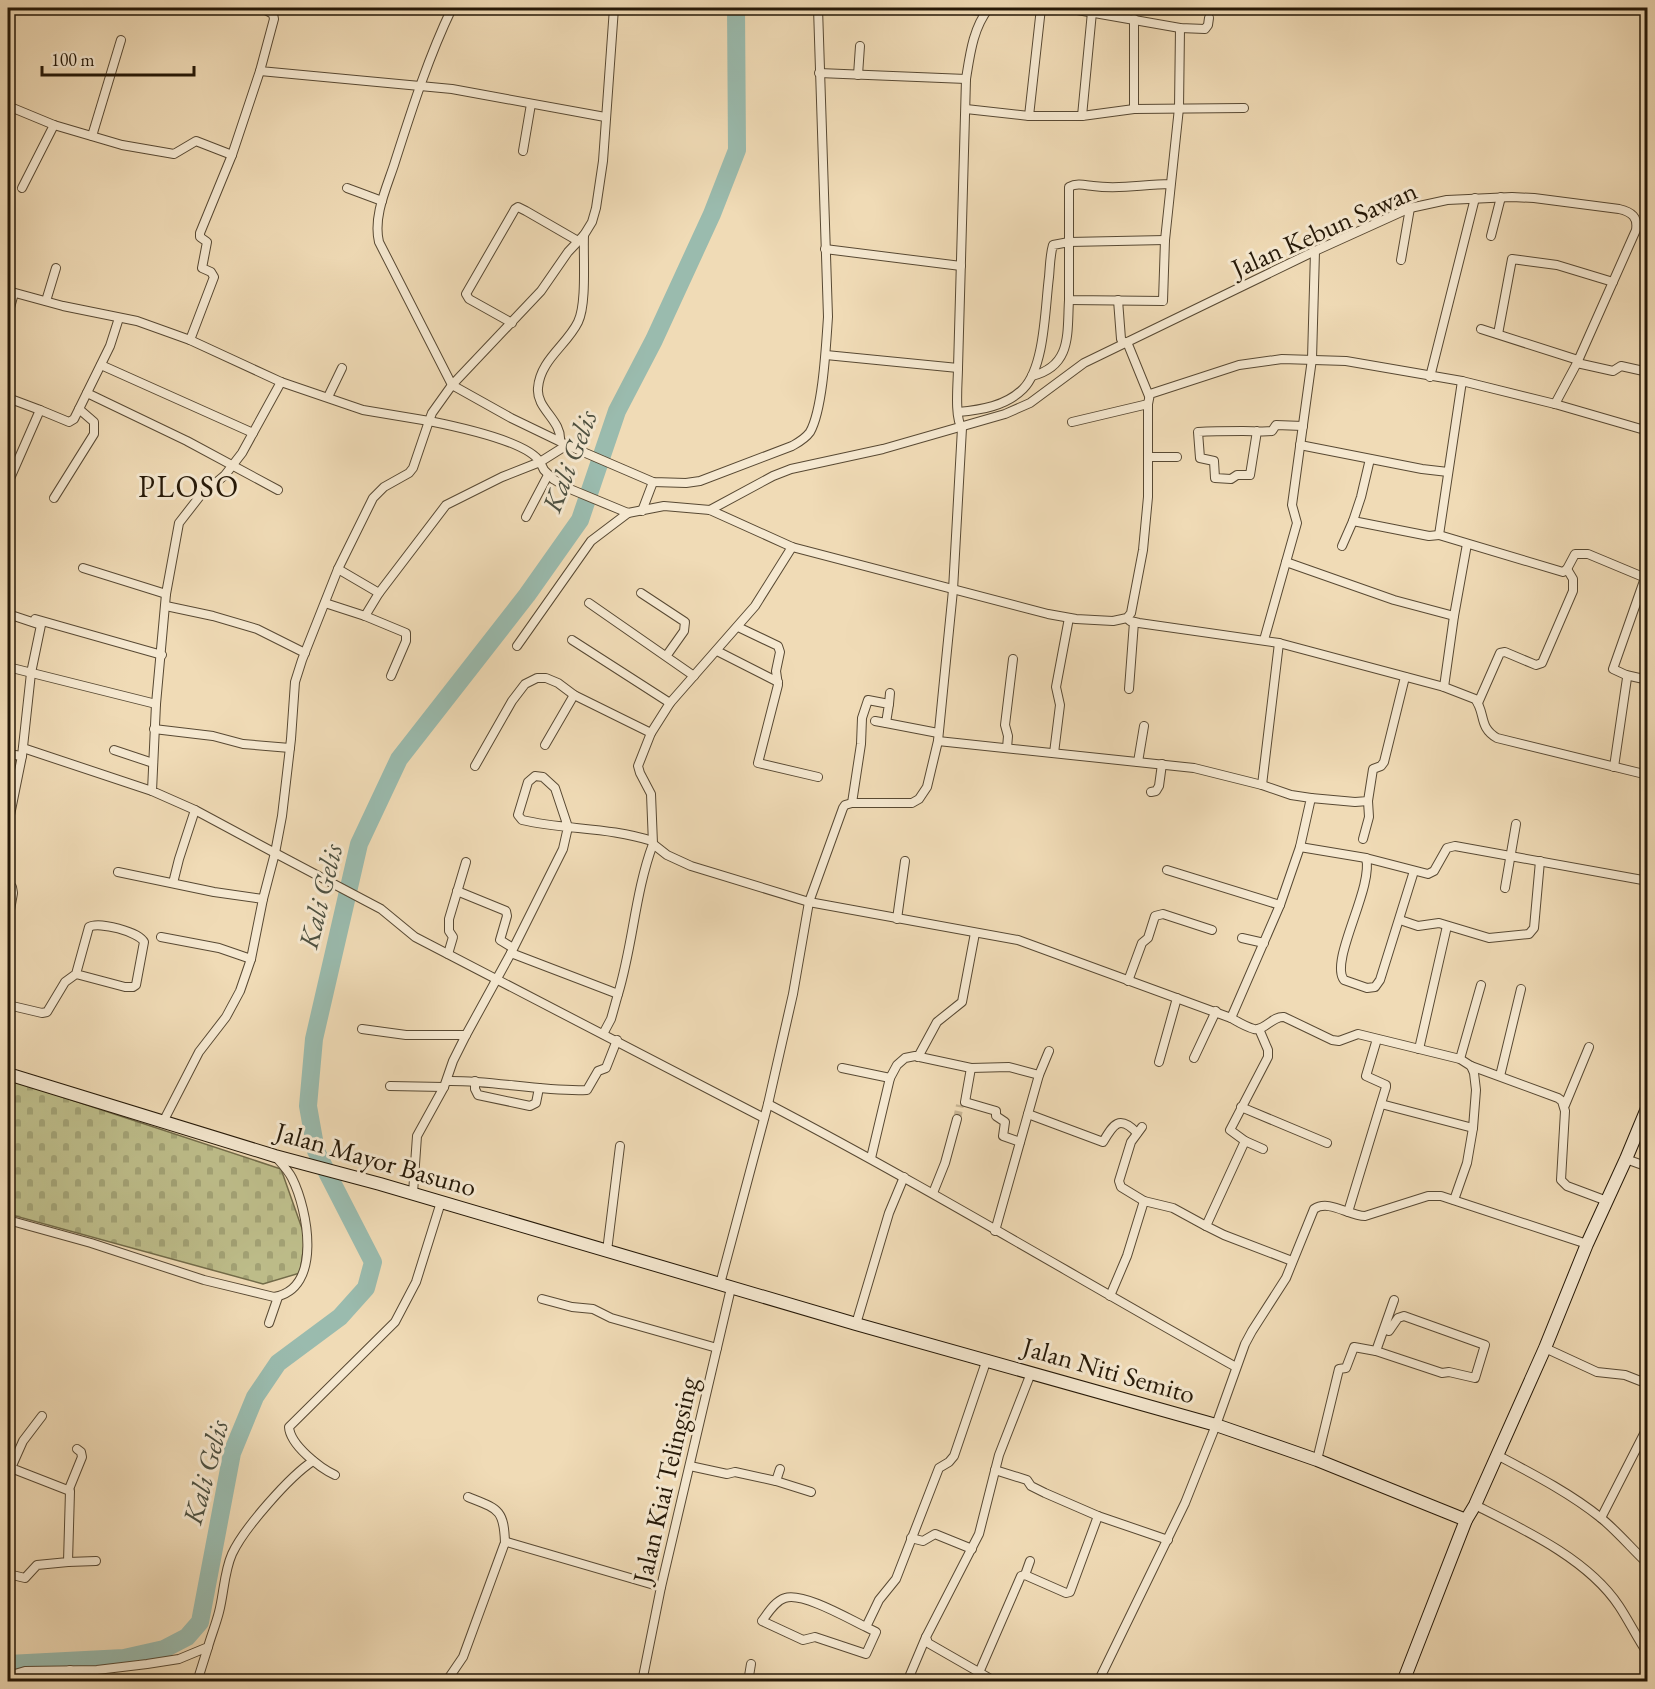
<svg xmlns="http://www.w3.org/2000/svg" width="1655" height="1689" viewBox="0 0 1655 1689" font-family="'EB Garamond',serif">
<defs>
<pattern id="cemetery-stones" width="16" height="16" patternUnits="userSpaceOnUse" patternTransform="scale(1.5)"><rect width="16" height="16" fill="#bebe8b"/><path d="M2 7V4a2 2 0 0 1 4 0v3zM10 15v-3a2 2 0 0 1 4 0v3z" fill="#a3a376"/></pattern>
</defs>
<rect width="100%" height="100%" fill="#f0dbb6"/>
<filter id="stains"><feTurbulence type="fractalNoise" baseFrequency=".00333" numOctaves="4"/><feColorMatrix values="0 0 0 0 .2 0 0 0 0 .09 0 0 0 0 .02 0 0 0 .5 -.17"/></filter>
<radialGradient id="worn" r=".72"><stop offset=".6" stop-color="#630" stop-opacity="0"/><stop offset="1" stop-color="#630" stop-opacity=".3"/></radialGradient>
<!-- cemetery -->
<path fill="url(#cemetery-stones)" stroke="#726b49" stroke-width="1.5" d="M8 1079 281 1169 305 1237 300 1273 263 1284 8 1214Z"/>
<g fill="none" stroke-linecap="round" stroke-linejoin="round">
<!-- river -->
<path stroke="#9abbae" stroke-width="18" d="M8 1664 124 1658 164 1649 187 1637 200 1622 232 1453 255 1397 278 1363 340 1317 366 1288 373 1262 316 1151 308 1106 314 1039 359 844 399 759 527 595 580 520 617 411 654 340 712 214 737 150 736 8"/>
<!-- street-tunnel -->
<path stroke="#c7b493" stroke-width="8" stroke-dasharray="8 4" stroke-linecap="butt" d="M957 1119 960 1105"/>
<defs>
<g id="street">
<path d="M262 8 273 14 274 19 260 71 452 89 605 117"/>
<path d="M452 8C428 58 411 112 394 165 386 189 373 217 379 242L452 385 511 418 567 445"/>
<path d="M944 8 986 11"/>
<path d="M1066 8 1180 28 1205 29 1208 25 1209 18"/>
<path d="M146 9V8"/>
<path d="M1134 19V109"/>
<path d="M819 73 966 79"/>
<path d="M858 75 860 46"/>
<path d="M8 106 54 125 122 145 174 154 196 141 232 155 260 71"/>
<path d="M966 109 1029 116H1082L1134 109 1244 108"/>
<path d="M1029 116 1041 8"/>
<path d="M1082 116 1092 12"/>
<path d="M92 136 121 40"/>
<path d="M523 151 531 104"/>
<path d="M1171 184C1142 184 1122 190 1093 186 1084 185 1077 183 1069 187V300L1163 301 1165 240 1179 108 1180 28"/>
<path d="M22 188 54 125"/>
<path d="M347 188 382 201"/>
<path d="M1491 236 1501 197"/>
<path d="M825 249 961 266"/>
<path d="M1401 260 1410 208"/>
<path d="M8 291 63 306 137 321 190 340 281 382 363 410 429 421 432 413 452 385 541 291 568 252 584 235 592 222 596 208 603 161 614 8"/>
<path d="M1118 300 1121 339 1124 343"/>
<path d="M46 301 56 268"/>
<path d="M8 315 14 293"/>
<path d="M512 323 469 299 466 294 515 209 518 207 526 211 578 241"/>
<path d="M1481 329 1578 360"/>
<path d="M1498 334 1512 259 1557 265 1613 282"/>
<path d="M190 340 214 277 211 272 202 268 207 242 200 237V233L232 155"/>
<path d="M1127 342 1149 396"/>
<path d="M826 355 958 368"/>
<path d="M1577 363 1613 371 1621 366 1648 372"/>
<path d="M101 365 253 433"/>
<path d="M1032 376C1072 366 1067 334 1069 300"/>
<path d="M1430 377 1475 198"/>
<path d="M281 382 242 453 225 475 200 496 179 523 166 594 156 704 152 791 195 810 275 853 282 816 291 739 295 682 302 660 338 569 373 498 384 487 409 473 413 468 429 421C454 426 527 441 540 462L567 445 653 482 686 483 700 481 792 446C799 442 805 439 810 432 823 409 826 345 828 317L818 8"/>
<path d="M87 393 187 441 278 490"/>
<path d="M328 397 342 368"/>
<path d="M8 398 40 410"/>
<path d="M958 412C981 410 1006 406 1023 389 1045 367 1045 307 1049 277 1050 266 1050 255 1053 245L1069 242 1165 240"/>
<path d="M1072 422 1148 404"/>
<path d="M1257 431 1250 475H1237L1231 479 1215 478 1214 461 1200 458 1198 432C1213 431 1228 431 1243 431 1253 431 1263 432 1272 431L1276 425 1303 426"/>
<path d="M1648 431 1555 404 1462 381 1439 535 1563 572 1567 569 1575 554H1588L1648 579"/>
<path d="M560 441C562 420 536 409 538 388 540 360 567 345 578 322 587 304 583 256 584 235"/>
<path d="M1300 445 1422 469 1448 472"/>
<path d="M1149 457H1177"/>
<path d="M1370 459 1361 497 1353 521 1429 536 1439 535"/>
<path d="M8 483 40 410 69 422 74 419 79 409"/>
<path d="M54 498 94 434V422L79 409 110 346 119 318"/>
<path d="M710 510 773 476 791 469 883 449 1005 414 1030 403 1084 363 1315 251 1410 208 1447 200 1512 197 1534 198 1619 209C1632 212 1638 217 1636 230L1577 363 1555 404"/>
<path d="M642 511 653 482"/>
<path d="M526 517 548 475"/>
<path d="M1342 546 1353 521"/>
<path d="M792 547 755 606 670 703 651 733 638 766 640 773 651 794 653 844 667 855 691 866 809 902 1018 940 1231 1018 1280 905 1300 847 1311 798 1291 795 1262 785 1194 768 938 741"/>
<path d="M1286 562 1394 600 1454 616"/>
<path d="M83 568 166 594"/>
<path d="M338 569 379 593 446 505 502 477 540 462 544 470 553 479 570 489 628 513 664 506 710 510 792 547 1048 614 1076 619 1113 621 1127 618 1131 613 1143 550 1148 497V404L1150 394 1239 365 1282 359 1346 361 1462 381"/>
<path d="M641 593 685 622 684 631 667 655"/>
<path d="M325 603 365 616 406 633V641L391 676"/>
<path d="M589 603 694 676"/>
<path d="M166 606 213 616 257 629 305 653"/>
<path d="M8 614 41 625 31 673 22 756 8 825"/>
<path d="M365 616 379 593"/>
<path d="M1127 618 1130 621 1139 623 1279 643 1444 687 1475 699C1486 713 1478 727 1497 738L1648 775"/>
<path d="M35 619 162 655"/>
<path d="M738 627 778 646 780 652 776 671 778 685 758 763 818 777"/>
<path d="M572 640 670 703"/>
<path d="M1264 640 1297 523 1292 505 1312 359 1315 251"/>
<path d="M517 646 591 541 628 513"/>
<path d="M717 651 778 682"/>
<path d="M8 667 156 704"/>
<path d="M1626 675 1648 680"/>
<path d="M1444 687 1454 616 1467 544"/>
<path d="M1129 689 1134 622"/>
<path d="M1478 703 1500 653 1505 652 1536 665 1542 663 1573 591V579L1567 569"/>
<path d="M889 704 890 693"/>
<path d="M875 721 886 723"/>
<path d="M154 729 213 736 243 744 290 748"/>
<path d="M545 745 574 695"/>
<path d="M23 748 152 791"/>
<path d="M1007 748 1008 736 1005 725 1013 659"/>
<path d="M114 750 153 763"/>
<path d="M1054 753 1060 705 1056 687 1069 618"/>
<path d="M8 754 22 756"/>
<path d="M1138 762 1144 726"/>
<path d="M475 766 512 701 525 684 537 678H546L558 683 574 695 651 733"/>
<path d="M1614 767 1627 678 1626 675 1613 669 1645 578"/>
<path d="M1262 785 1279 643"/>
<path d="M1151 792 1156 791 1159 786 1162 764"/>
<path d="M1311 798 1355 802 1368 801 1373 769 1381 766 1384 762 1405 677"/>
<path d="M852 803 861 744 862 718 868 700 889 704 886 723 938 733"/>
<path d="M1363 839 1369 817 1368 801"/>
<path d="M1300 847 1366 858 1428 874 1434 871 1447 848 1455 846 1648 881"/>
<path d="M1366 858C1374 887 1329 961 1344 980L1367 988 1375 987 1380 980 1414 871"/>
<path d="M1167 870 1280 905"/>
<path d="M118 872 214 892 263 899"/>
<path d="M173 883 179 859 195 810"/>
<path d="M8 884 12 887 13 893 8 921"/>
<path d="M1505 888 1516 824"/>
<path d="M457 891 506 911 507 916 500 940 513 948"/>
<path d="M897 919 905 861"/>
<path d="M1400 920 1418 926 1439 923 1489 938 1529 934 1534 928 1540 861"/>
<path d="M161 937 219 948 251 959"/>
<path d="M1242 938 1264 943"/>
<path d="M511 953 618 994 611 1019 603 1034"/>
<path d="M448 954 453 937 449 931V919L466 862"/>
<path d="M1128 981 1142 943 1148 938 1155 916 1163 914 1212 930"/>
<path d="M618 994C633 945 635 892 653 844"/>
<path d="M8 1005 42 1013 47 1012 65 982 76 974 125 987H133L136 985 144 942C139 932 99 921 89 927L76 974"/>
<path d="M1231 1018C1238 1022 1246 1027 1254 1029 1265 1031 1272 1016 1284 1017L1332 1040 1339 1041 1358 1034 1460 1059 1471 1066 1474 1073 1476 1090 1473 1128 1467 1163 1454 1200"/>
<path d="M362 1029 406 1035H466"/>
<path d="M1259 1029 1268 1050V1057L1230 1130 1245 1141 1263 1149"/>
<path d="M1419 1049 1447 926"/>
<path d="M918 1057 937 1022 962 1002 975 933"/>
<path d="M1194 1058 1216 1011"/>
<path d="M1460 1059 1481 985"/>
<path d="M1159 1062 1177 998"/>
<path d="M1471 1066 1558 1098 1562 1101 1565 1111 1561 1180 1567 1186 1607 1201"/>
<path d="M842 1068 890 1078"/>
<path d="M971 1068 965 1102 996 1111V1116L1005 1122 1003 1136 1020 1142"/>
<path d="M1500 1076 1521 989"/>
<path d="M447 1081C494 1080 540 1092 587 1090L598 1071 606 1068 617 1040"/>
<path d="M475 1081V1089L478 1095 530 1106 536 1103 539 1088"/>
<path d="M390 1086 444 1087"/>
<path d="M768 1104C927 1187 1080 1280 1236 1367"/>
<path d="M1381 1104 1473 1128"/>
<path d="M1565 1105 1589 1047"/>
<path d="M1241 1107 1327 1143"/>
<path d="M1028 1114 1103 1142C1113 1125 1119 1114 1137 1133"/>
<path d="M163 1122 199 1052 226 1017 240 991 251 959 263 899 275 853 381 909 415 937 764 1118"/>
<path d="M1142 1127 1131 1142 1119 1181 1121 1187 1144 1201"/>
<path d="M1245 1141 1206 1226 1224 1235 1292 1261"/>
<path d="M871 1158 890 1078 897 1065 905 1058 915 1056 971 1068 1009 1067 1039 1075"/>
<path d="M1626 1159 1648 1167"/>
<path d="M413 1193 417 1136 444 1087 453 1061 466 1035 511 953 563 849 568 827 555 788 543 777 535 776 528 782 518 815 522 820C565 830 609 827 652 841"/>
<path d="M933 1193 945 1163 957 1119"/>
<path d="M1348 1212 1386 1087V1085L1366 1076 1377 1039"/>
<path d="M8 1220 91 1243 204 1280 274 1297C323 1289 308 1210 292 1178 288 1170 281 1163 275 1156"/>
<path d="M995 1231 1039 1075 1049 1051"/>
<path d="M607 1251 620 1146"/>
<path d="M720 1284 768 1104 793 994 809 902 843 808 845 805 852 803H912L919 799 927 787 938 741 953 590 962 428C954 418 958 382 958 368L966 79C970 54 973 28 989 8"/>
<path d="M1110 1296 1127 1256 1144 1201 1173 1208 1206 1226"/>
<path d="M542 1299 572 1307 593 1309 611 1318 717 1348"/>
<path d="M269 1323 278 1297"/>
<path d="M856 1324 889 1213 904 1177"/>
<path d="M1384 1329 1389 1331 1398 1318 1404 1316 1485 1345 1475 1378 1449 1372 1442 1373 1376 1351 1394 1300"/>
<path d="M1545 1348 1597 1372 1625 1375 1648 1384"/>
<path d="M1497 1455C1533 1474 1570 1493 1601 1518 1618 1532 1632 1549 1648 1564"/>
<path d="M1317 1460 1339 1369 1346 1368 1354 1347 1376 1351"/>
<path d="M690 1466 727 1474 735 1472 776 1481 811 1492"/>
<path d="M995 1470 1027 1480 1031 1486 1045 1493 1098 1516 1168 1540"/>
<path d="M335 1475C320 1468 290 1445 289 1427L395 1322 416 1282 441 1202"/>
<path d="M776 1481 780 1469"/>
<path d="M69 1489 82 1457 81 1452 77 1449"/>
<path d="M468 1497C498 1509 504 1509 505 1543"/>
<path d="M1475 1505C1523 1529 1588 1559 1619 1606 1629 1621 1637 1638 1648 1654"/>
<path d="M1601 1518 1648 1426"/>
<path d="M911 1538 923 1541 935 1534 972 1549"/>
<path d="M68 1562 96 1561"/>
<path d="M8 1574 25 1578 37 1565 68 1562 70 1491 11 1468 23 1441 42 1416"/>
<path d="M1025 1575 1030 1561"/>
<path d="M866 1627C849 1619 803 1592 785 1598 775 1601 768 1613 762 1621L803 1640 815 1637 866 1654 876 1632 866 1627 879 1600 896 1579 939 1468 949 1462 954 1456 987 1359"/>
<path d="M8 1676 25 1671 97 1670 147 1664 179 1659 208 1647C211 1636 216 1624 219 1612 224 1593 224 1572 232 1554 244 1528 290 1476 313 1461"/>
<path d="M68 1682 70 1670"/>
<path d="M197 1682 208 1647"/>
<path d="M446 1682 463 1657 504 1545 507 1542 661 1587"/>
<path d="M642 1682 661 1587 731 1288"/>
<path d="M748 1682 751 1664"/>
<path d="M907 1682 926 1637"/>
<path d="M975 1682 1021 1576 1025 1575 1066 1593 1070 1592 1098 1516"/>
<path d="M996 1682 928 1643 926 1637 979 1534 999 1455 1031 1373"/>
<path d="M1098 1682 1185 1503 1216 1425 1245 1344 1252 1331 1286 1278 1314 1209C1329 1199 1349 1216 1365 1216L1428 1196H1441L1587 1244"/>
</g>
<g id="secondary">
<path d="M8 1074 275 1156 380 1184 856 1324 1216 1425 1317 1460 1466 1520"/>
<path d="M1403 1682 1466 1520 1475 1505 1545 1348 1587 1244 1626 1159 1648 1106"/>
</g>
</defs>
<!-- street casing -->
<use href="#street" stroke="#584933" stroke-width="10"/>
<!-- secondary casing -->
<use href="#secondary" stroke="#251807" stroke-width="14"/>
<!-- street -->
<use href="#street" stroke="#f5e8d0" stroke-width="8"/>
<!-- secondary -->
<use href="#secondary" stroke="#f5e8d0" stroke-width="12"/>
</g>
<g text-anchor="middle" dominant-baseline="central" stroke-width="6" stroke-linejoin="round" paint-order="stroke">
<!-- street labels -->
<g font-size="27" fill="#251807" stroke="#f5e8d0">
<text transform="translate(1324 229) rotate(-24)">Jalan Kebun Sawan</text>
<text transform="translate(376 1159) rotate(16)">Jalan Mayor Basuno</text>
<text transform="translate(1109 1370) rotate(16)">Jalan Niti Semito</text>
<text transform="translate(665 1480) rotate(-77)">Jalan Kiai Telingsing</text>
</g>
<!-- water labels -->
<g font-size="28" font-style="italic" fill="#4e5141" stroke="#f5e8d0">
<text transform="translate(569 461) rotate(-69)">Kali Gelis</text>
<text transform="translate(320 896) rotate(-76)">Kali Gelis</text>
<text transform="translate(205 1472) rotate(-75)">Kali Gelis</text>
</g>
<!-- quarter labels -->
<g font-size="30" letter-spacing="1.5" fill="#251807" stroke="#f5e8d0">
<text x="189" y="486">PLOSO</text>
</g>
</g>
<!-- margin -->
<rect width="1655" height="1689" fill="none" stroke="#f0dbb6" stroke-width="30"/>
<rect x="9" y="9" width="1637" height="1671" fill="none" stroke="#251807" stroke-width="3"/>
<rect x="15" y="15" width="1625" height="1659" fill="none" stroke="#251807" stroke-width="1.5"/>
<!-- scale -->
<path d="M42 66v9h152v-9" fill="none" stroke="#251807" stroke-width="3"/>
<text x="51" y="66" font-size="18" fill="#251807" stroke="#f5e8d0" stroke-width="4.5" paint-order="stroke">100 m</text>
<rect width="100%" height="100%" filter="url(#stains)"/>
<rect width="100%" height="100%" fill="url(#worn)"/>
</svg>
